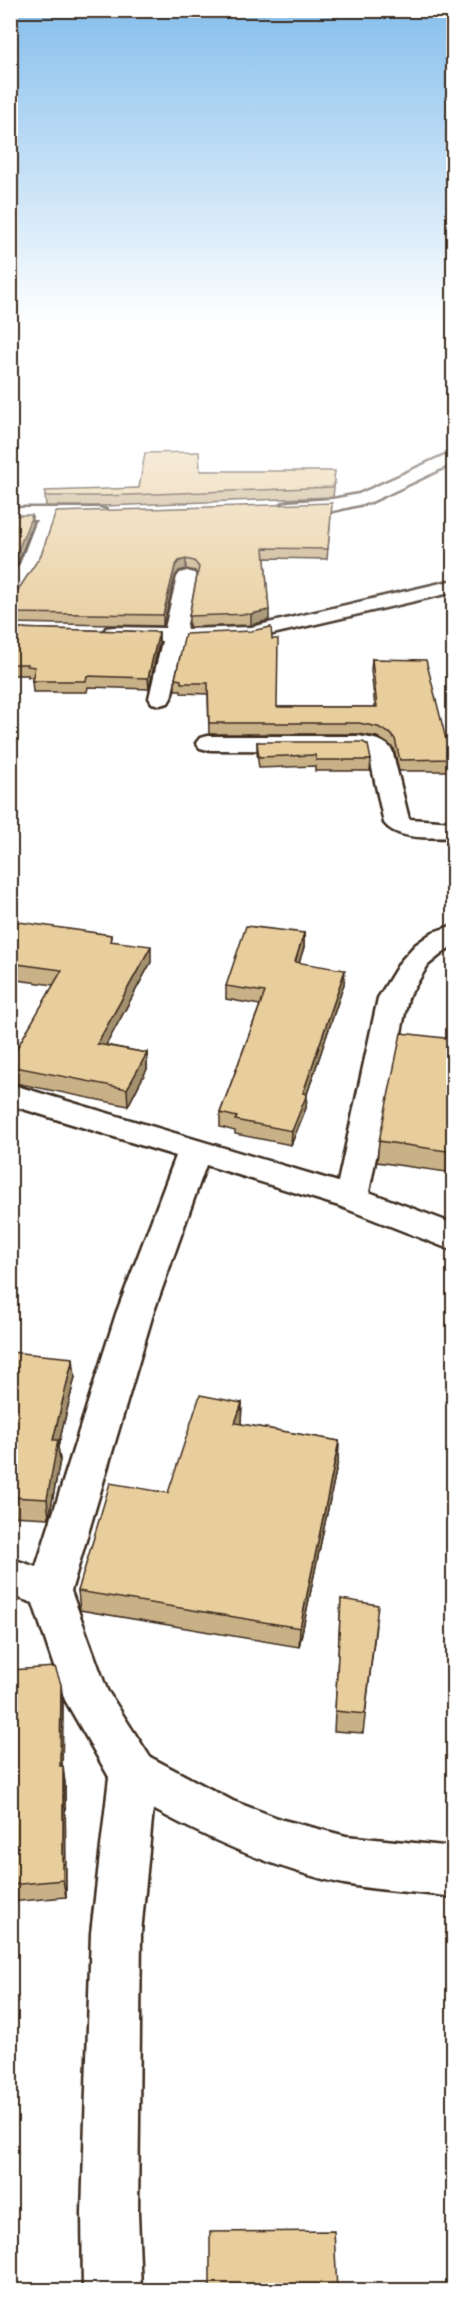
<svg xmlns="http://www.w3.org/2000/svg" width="464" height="2301" viewBox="0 0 464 2301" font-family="Mynerve,sans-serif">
<rect width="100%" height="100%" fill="#fff"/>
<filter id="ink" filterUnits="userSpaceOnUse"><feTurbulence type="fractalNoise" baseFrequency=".0167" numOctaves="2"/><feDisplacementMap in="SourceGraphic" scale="12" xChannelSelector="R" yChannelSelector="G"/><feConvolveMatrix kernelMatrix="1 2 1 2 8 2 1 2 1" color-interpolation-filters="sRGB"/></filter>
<g filter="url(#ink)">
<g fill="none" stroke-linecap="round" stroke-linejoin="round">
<defs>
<g id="minor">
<path d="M454 451V463L371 502 333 511 289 514 282 512 280 508 282 504 289 502 333 499 359 494Z"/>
<path d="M10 508H99L106 510 108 514 106 518 99 520H55L40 564 17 599 10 601V579L20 564 37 520H10Z"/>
<path d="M187 571 194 573 197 577 186 629 251 627 454 580V592L251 639 213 642H183L171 698 168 703 160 705 152 703 149 698 162 641 114 639 106 638 103 633 106 628 114 627 165 628 177 577 180 573Z"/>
<path d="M208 736H358C370 738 385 739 392 750L409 819 454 822V838C434 837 397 841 384 823L369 754 363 751 208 750 200 748 196 743 200 738Z"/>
<path d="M454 925V944L428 965 408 998 369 1192 454 1224V1251L339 1206 206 1165 153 1314 71 1591 107 1690 150 1757 233 1801 283 1820 346 1836 454 1847V1897C418 1892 380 1891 344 1884 276 1869 214 1842 153 1809L141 1933 138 2213 141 2290H83L82 2213 91 1933 109 1777 65 1700 33 1603 10 1595V1558L36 1567 116 1314 176 1156 10 1105V1084L338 1182 378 998 400 962 415 945 433 932Z"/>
</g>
</defs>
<!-- minor casing -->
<use href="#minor" stroke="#3b2a1e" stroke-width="5"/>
<!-- minor -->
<use href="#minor" fill="#fff" fill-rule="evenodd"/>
</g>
<!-- wall -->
<g fill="#c8b087" stroke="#3b2a1e" stroke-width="1.5">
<path d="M200 471 335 480 333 497 105 506H46L45 496 139 488Z"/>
<path d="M332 503 327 559 265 558 269 620 251 625 189 627V616L197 575 195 571 186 569 179 571 175 576 163 626 10 623V592Z"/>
<path d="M10 628 159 632V643L149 689 88 687 87 692H33L32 681V677H28V675H10Z"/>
<path d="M185 634 277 707H375L371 670 372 659 451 759 450 771H399L394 749 390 745 377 737 358 734H209L208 694 181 693V690H175V679Z"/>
<path d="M257 742 371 760 370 771H315V766L259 768 257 753Z"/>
<path d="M10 923 111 935V941L151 962 106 1045 147 1053V1069L128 1106 10 1082V1060L54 985 10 979Z"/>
<path d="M304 933V947L299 963 344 984 307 1094 306 1108 291 1145 235 1134V1131L220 1127V1113L260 1005 226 999V986Z"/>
<path d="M453 1039V1173L377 1162 379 1141Z"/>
<path d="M10 1352 75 1377 58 1447 60 1460 49 1518 10 1516Z"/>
<path d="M242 1403 241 1424 339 1441 338 1461 299 1647 80 1610 78 1591 168 1493Z"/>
<path d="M341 1599 376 1625 363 1733 334 1731Z"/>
<path d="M10 1670 63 1702 62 1766 65 1783 66 1897 10 1902Z"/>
</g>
<!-- shaded-wall -->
<g fill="#a2906e" stroke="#3b2a1e" stroke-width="1.5">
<path d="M32 515V525L18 563 10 575V563Z"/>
<path d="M186 559V569L179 571 175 576 163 626V615L175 566 179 561Z"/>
<path d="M269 610V620L251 625V614Z"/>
<path d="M159 632V643L149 689 148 678Z"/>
<path d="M304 933V947L295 976V962Z"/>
<path d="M151 946V962L98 1060 97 1044Z"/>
<path d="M345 970 344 984 306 1097 307 1094 306 1108 291 1145 292 1131 303 1093Z"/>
<path d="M147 1053V1069L128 1106 127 1089Z"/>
<path d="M73 1358 75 1377 58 1447 60 1460 49 1518 47 1499 53 1440Z"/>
<path d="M242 1403 241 1423 235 1443V1423Z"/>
<path d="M339 1441 338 1461 299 1647 300 1628Z"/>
<path d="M61 1684 63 1702 62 1783 60 1766Z"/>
<path d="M63 1766 65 1783 66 1897 63 1880Z"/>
</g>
<!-- building -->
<g fill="#e8cd9d" stroke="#3b2a1e" stroke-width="1.5">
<path d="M199 452 200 471H335L333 487 104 496H45V491L139 488 145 453Z"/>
<path d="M332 503 328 549 264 548 269 610 251 614 189 616 199 567 194 561 186 559 179 561 175 566 163 615 10 613V592L18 590 41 555 56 512Z"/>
<path d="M10 515H32L17 553 10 563Z"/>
<path d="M271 627 272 639H278L277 707H377L372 659 426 660 451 759 400 760 395 739 391 734 378 727 359 723H209L208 683H181V680L175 679 185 634 251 631Z"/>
<path d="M10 628 159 632 148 678 87 676 86 681H32L35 667 27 666 28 664H10Z"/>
<path d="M257 742H363L368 745 371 760H316L315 755 259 757Z"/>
<path d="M12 921 111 935 110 941 151 946 97 1044 147 1053 127 1089 10 1066V1060L62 970 10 963V923Z"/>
<path d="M246 926 304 933 295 962 345 970 303 1093 307 1094 292 1131 235 1120 237 1117 220 1113 265 992 226 986Z"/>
<path d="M401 1033 453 1039V1152L379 1141Z"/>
<path d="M10 1352 73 1358 53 1440H58L47 1499 10 1497Z"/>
<path d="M200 1395 242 1403 235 1423 339 1441 300 1628 78 1591 110 1483 168 1493Z"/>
<path d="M341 1599 378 1605 365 1714 335 1711Z"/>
<path d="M55 1667 61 1684 60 1766H63V1880L10 1885V1670Z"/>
<path d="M334 2231 337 2290H210V2232Z"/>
</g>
</g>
<!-- sky -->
<linearGradient id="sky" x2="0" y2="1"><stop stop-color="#85beec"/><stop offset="0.5" stop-color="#fff"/><stop offset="1" stop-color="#fff" stop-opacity="0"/></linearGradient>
<rect width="464" height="649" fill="url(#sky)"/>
<!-- margin -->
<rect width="464" height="2301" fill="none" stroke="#fff" stroke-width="36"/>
<rect x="18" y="18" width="428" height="2265" fill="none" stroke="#3b2a1e" stroke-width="2" filter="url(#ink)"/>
</svg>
